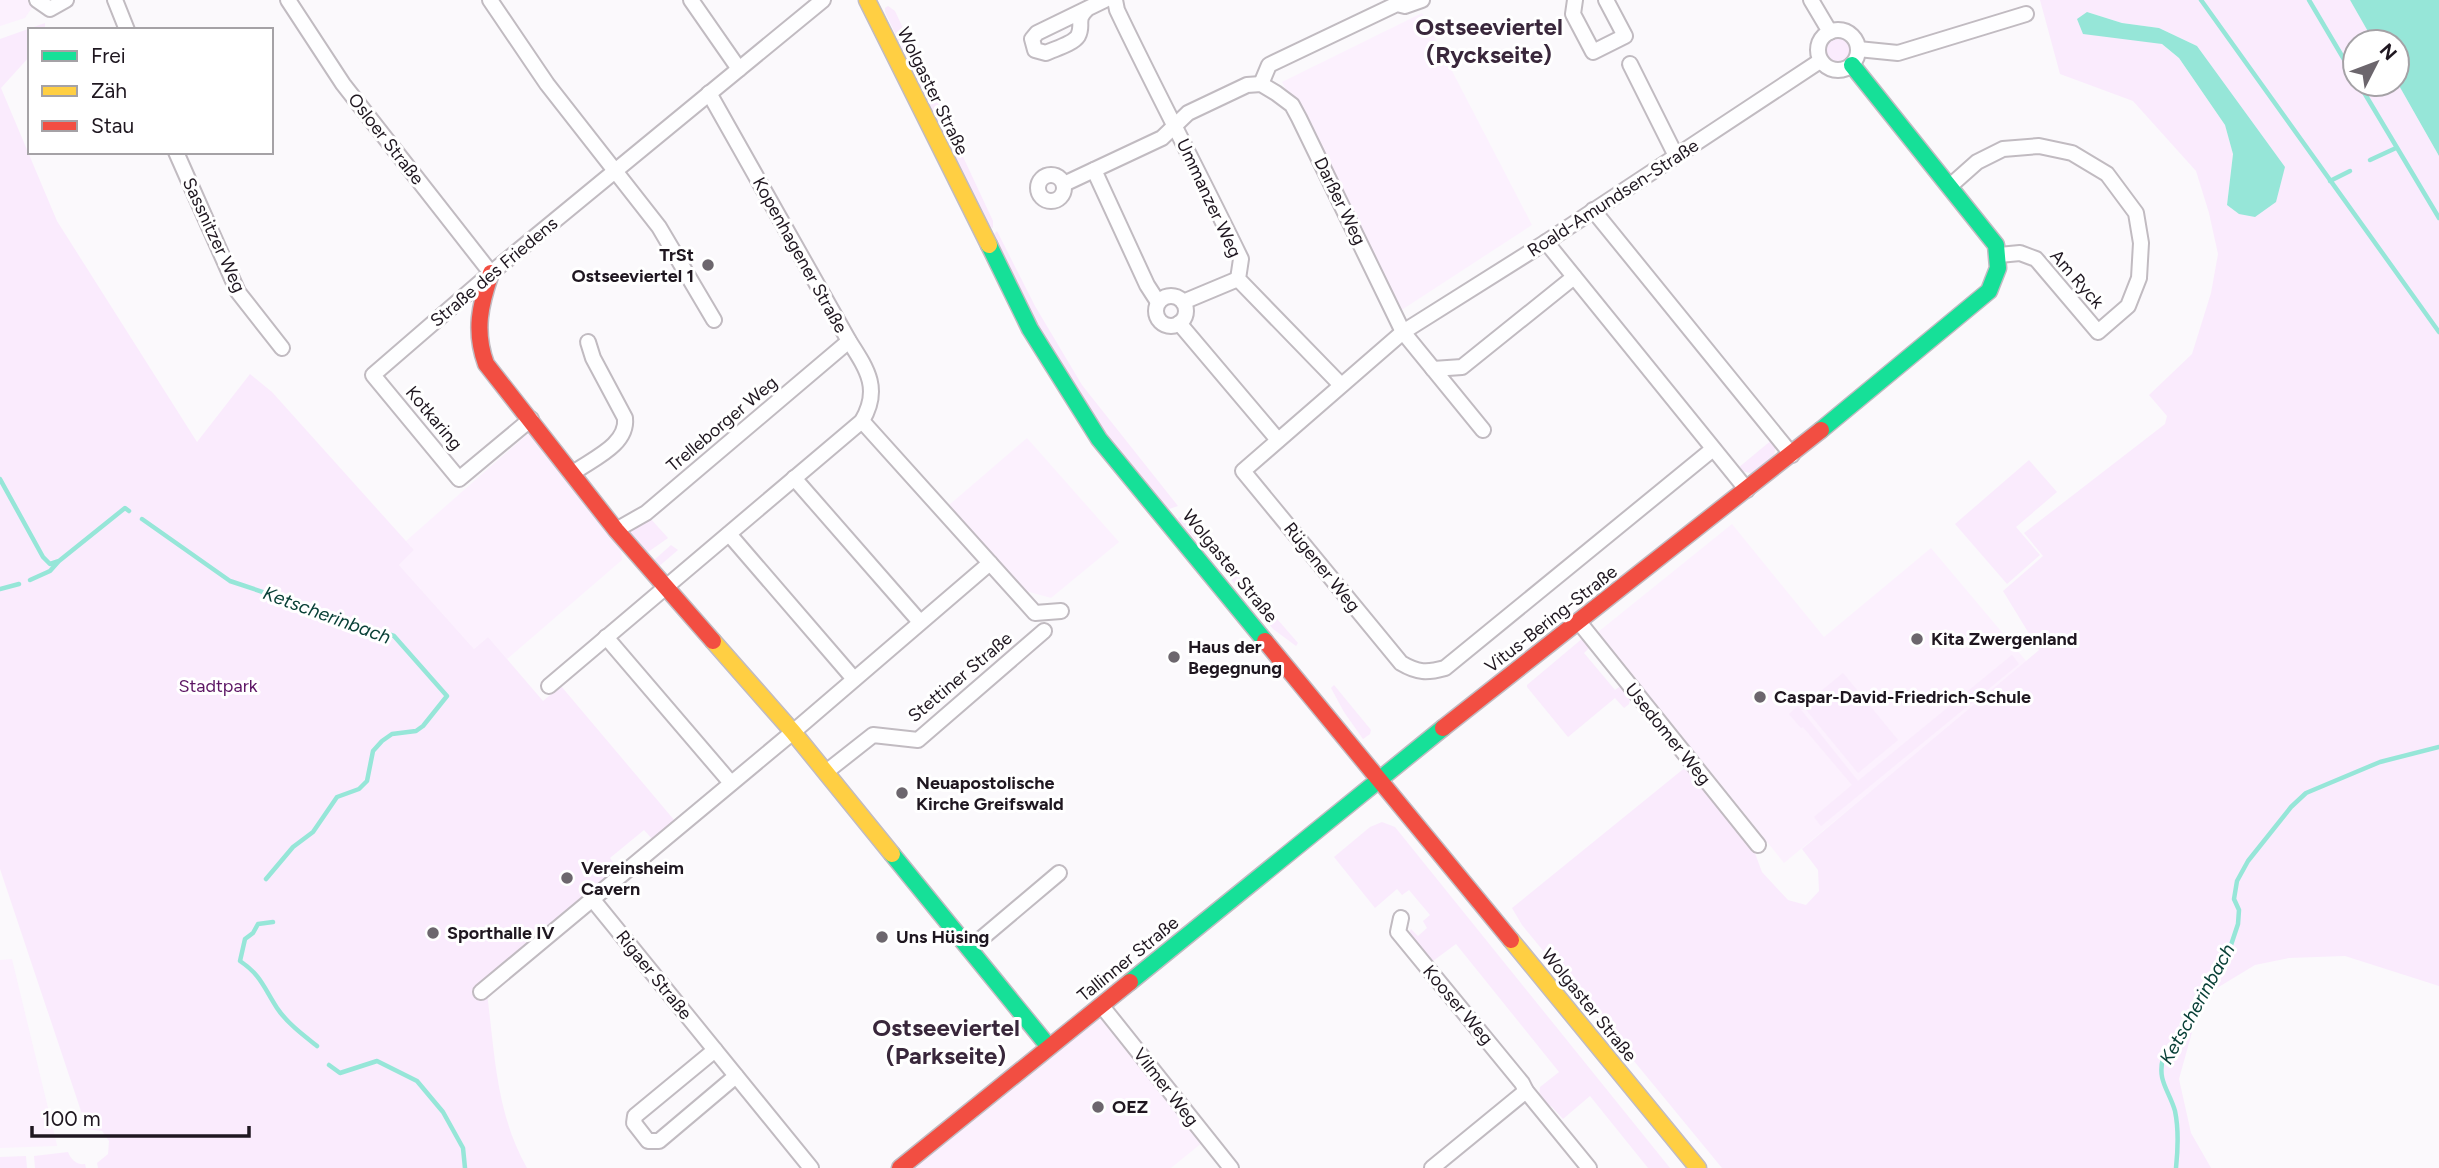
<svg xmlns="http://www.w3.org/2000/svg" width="2439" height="1168" viewBox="0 0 2439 1168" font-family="Figtree,sans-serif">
<rect width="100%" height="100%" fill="#fbf9fc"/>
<!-- built -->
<g fill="#fcf1fe">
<path d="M0 0H30L33 6 25 18 0 26Z"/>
<path d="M1422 13 1532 225 1397 313 1282 82Z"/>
<path d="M531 431 621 547 622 560 507 659 488 637 474 649 399 565 414 550 406 541Z"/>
<path d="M1027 438 1119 542 1051 598 1026 591 949 505Z"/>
<path d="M1732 524 1824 637 1931 548 2027 662 1784 863 1598 632Z"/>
<path d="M12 959 57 1145V1146L0 1148V960Z"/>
<path d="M1102 1019 1108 1023 1203 1142 1171 1168H913L1093 1021Z"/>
</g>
<!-- green -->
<g fill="#faebfd" fill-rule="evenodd">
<path d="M2040 0H2350L2374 42H2355V84L2397 82 2439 156V986L2345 956 2289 958 2255 965 2217 988 2194 1025 2179 1079 2191 1133 2211 1168H1722L1522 925 1512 908 1687 766 1753 848 1762 872 1788 900 1806 905 1819 891 1818 870 1802 849 2039 650 2003 591 2043 556 2024 533 2165 424 2167 416 2149 395 2192 354 2211 293 2218 254 2209 213 2196 171 2133 101 2060 74ZM2087 12 2122 23 2159 28 2197 46 2229 92 2239 214 2227 205 2233 153 2225 125 2179 58 2162 44Z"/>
<path d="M888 6 895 11 993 221V228L985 226 885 12V8Z"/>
<path d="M45 23V30H30V56L1 88 57 221 197 442 250 374 272 392 414 550 399 565 474 649 488 637 543 701 561 686 675 821 653 840 644 830 610 858 618 869 474 988 487 993C495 1055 496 1113 527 1168H98L97 1163 108 1154 109 1141 102 1131 87 1129 0 869V39Z"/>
<circle cx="1838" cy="50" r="13"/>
<path d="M997 231 1035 306 1082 385 1178 506 1169 509 1094 418 1044 343 993 235Z"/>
<path d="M1773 439C1780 458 1768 463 1755 474L1741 471 1738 468Z"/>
<path d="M2029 460 2057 492 2016 527 2040 555 2007 584 1955 524Z"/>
<path d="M1183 516H1186L1217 550 1209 555 1179 521 1178 518Z"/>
<path d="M649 517 668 538 648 552 626 532Z"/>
<path d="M671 545 678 550 657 568 653 561Z"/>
<path d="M1224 559 1226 560 1298 643 1296 646 1273 629 1220 567Z"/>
<path d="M1583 638 1590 647 1584 653 1615 690 1622 685 1631 696 1629 704 1624 708 1615 698 1568 737 1527 687V685Z"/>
<path d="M2012 655 2019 664 1821 826 1814 817 1852 785 1803 727 1801 728 1789 714 1798 706 1858 781Z"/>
<path d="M1843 673 1898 740 1858 773 1803 706Z"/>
<path d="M1334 685 1371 730 1370 734 1363 739 1344 712 1331 688Z"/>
<path d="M1382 822 1395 827 1670 1168H1648L1590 1096 1563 1119 1551 1106 1547 1109 1539 1096 1540 1087 1559 1072 1456 944 1429 964 1408 935 1411 929 1418 936 1427 928 1423 921 1430 915 1409 890 1402 895 1397 889 1375 908 1334 857 1370 827Z"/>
<path d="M68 1152C71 1160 77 1165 85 1164L86 1168H35L34 1156Z"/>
<path d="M26 1156 27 1168H0V1157Z"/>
</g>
<!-- water -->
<g fill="#96e6d8">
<path d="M2350 0H2439V156L2397 82V42H2374Z"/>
<path d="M2087 12 2122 23 2159 28 2197 46 2285 167 2276 202 2255 217 2239 214 2227 205 2233 154 2225 125 2179 58 2162 44 2083 34 2077 19Z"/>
</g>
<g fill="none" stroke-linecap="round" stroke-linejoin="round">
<!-- stream -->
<g stroke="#96e6d8" stroke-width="4.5">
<path d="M2201 0 2439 332"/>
<path d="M2309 0 2355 78"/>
<path d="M2359 84 2439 218"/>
<path d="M2370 160 2396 148"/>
<path d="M2330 181 2350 171"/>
<path d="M0 479 43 557 50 564 59 561 125 508 129 511"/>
<path d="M142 519 230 581 394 636 447 696 423 726 416 731 392 734 382 741 373 751 367 781 359 789 337 797 313 832 293 847 266 879"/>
<path d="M30 580 50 571 58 562"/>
<path d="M0 589 19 584"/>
<path d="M273 922 258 924 253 933 245 939 240 961C261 975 264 988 277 1008 287 1023 303 1035 317 1046"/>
<path d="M329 1065 340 1073 377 1061 417 1081 443 1112 463 1148 465 1168"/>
<path d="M2176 1168C2178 1149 2179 1130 2175 1111 2169 1090 2157 1081 2163 1058L2231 945 2238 924 2239 910 2234 899 2237 881 2248 861 2291 807 2306 793 2380 762 2439 747"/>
</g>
<defs>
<g id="street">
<path d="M37 0 50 9 66 0"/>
<path d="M115 0 127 30"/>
<path d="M288 0 343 84 491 273"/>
<path d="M490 0 547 84 659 227 714 320"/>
<path d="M691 0 739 69"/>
<path d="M1115 0 1117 10C1157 94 1201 176 1241 259L1238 279 1341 385"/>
<path d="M1575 0 1573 14 1593 52 1625 36 1606 0"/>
<path d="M1811 0 1830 32"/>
<path d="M1087 9C1075 20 1084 25 1078 36 1073 44 1054 49 1046 53L1035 50 1032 39 1037 33 1105 0"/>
<circle cx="1838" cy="50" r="20"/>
<path d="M1858 49 1898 53 2026 14"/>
<path d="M1630 64 1676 156"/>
<path d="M1261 84 1269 65 1397 4 1405 6 1422 0"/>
<path d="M176 152 238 292 282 348"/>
<path d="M1094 170 1147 285 1158 302"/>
<circle cx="1051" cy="188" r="13"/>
<path d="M1064 184 1162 138 1188 113 1247 85 1261 84 1276 93 1292 105 1299 118 1403 332 1483 430"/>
<path d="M1950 186 1977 162 2003 149 2039 146 2072 153 2107 174 2136 213 2141 243 2139 278 2128 306 2098 332 2036 259 2020 253 1999 255"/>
<path d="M1593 210 1792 455"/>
<path d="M1546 242 1747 490"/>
<circle cx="1171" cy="311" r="15"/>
<path d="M1183 302 1238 279"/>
<path d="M1179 323 1278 440"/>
<path d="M1433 369 1462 367 1574 277"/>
<path d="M531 419 459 479 373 375 491 273 823 0"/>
<path d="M862 421 1035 613 1061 611"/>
<path d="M1713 449 1445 668C1427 673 1418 673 1401 663L1243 471 1403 332 1546 242 1820 61"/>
<path d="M573 473C592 459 628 445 625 418L593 358 588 342"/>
<path d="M794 478 920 622"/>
<path d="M616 530 646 513 849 341"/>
<path d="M729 534 854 679"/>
<path d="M1579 622 1758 845"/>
<path d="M606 637 731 783"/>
<path d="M549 686 862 421C881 389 867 369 849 341L709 93"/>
<path d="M826 772 873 735 918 740 1044 631"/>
<path d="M593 900 811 1168"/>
<path d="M1401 918 1398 932 1522 1083 1526 1091 1589 1168"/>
<path d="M969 949 1059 873"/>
<path d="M481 992 793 732 990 563"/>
<path d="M1101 1005 1231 1168"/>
<path d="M715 1050 635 1116 634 1123 648 1141H659L736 1076"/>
<path d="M1432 1168 1526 1091"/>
</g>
<g id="fast">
<path d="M989 245 1030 329 1099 439 1265 641"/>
<path d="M1821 430 1989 291 1998 268 1996 245 1852 65"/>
<path d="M892 854 1049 1047"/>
<path d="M1130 982 1443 728"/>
</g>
<g id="slow">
<path d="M867 0 989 245"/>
<path d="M713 641 793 732 892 854"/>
<path d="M1511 940 1698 1168"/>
</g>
<g id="jam">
<path d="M491 273C480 305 474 331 486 364L616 530 713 641"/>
<path d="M1265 641 1511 940"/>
<path d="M1443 728 1821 430"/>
<path d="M900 1168 1130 982"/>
</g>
</defs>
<!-- street casing -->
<use href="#street" stroke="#c1bbc1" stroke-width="18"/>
<!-- fast casing -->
<use href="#fast" stroke="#c1bbc1" stroke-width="19"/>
<!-- slow casing -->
<use href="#slow" stroke="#c1bbc1" stroke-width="19"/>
<!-- jam casing -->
<use href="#jam" stroke="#c1bbc1" stroke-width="19"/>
<!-- street -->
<use href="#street" stroke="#fefeff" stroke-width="14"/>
<!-- fast -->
<use href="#fast" stroke="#16e098" stroke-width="16"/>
<!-- slow -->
<use href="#slow" stroke="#ffcf43" stroke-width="16"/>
<!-- jam -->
<use href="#jam" stroke="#f24e42" stroke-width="16"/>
</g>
<!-- markers -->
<g fill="#6c666d" stroke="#fff" stroke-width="2.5">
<circle cx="708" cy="265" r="7"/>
<circle cx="1917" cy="639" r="7"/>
<circle cx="1174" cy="657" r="7"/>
<circle cx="1760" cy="697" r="7"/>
<circle cx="902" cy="793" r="7"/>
<circle cx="567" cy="878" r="7"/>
<circle cx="433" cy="933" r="7"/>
<circle cx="882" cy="937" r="7"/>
<circle cx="1098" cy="1107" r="7"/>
</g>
<g text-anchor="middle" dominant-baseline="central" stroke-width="6" stroke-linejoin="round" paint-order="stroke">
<!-- street labels -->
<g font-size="18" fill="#1f1720" stroke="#fff">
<text transform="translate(933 91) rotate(64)">Wolgaster Straße</text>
<text transform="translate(386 139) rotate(52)">Osloer Straße</text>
<text transform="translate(1209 198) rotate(65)">Ummanzer Weg</text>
<text transform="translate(1613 198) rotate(-33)">Roald-Amundsen-Straße</text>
<text transform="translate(1340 201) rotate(64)">Darßer Weg</text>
<text transform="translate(214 235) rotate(65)">Sassnitzer Weg</text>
<text transform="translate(800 255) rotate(61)">Kopenhagener Straße</text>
<text transform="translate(494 272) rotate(-40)">Straße des Friedens</text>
<text transform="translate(2077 279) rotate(49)">Am Ryck</text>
<text transform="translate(434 418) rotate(50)">Kotkaring</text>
<text transform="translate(722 424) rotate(-40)">Trelleborger Weg</text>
<text transform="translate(1230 566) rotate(51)">Wolgaster Straße</text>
<text transform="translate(1322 567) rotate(51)">Rügener Weg</text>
<text transform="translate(1551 619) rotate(-38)">Vitus-Bering-Straße</text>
<text transform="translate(960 677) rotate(-40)">Stettiner Straße</text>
<text transform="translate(1668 734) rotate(51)">Usedomer Weg</text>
<text transform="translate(1128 959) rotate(-39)">Tallinner Straße</text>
<text transform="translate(654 975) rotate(51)">Rigaer Straße</text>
<text transform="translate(1458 1005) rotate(50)">Kooser Weg</text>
<text transform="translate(1589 1005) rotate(51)">Wolgaster Straße</text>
<text transform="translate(1166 1087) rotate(52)">Vilmer Weg</text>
</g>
<!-- poi labels -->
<g font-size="18" font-weight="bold" fill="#1f1720" stroke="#fff" text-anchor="start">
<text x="694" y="255" text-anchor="end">TrSt<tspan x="694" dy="21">Ostseeviertel 1</tspan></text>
<text x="1931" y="639">Kita Zwergenland</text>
<text x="1188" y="647">Haus der<tspan x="1188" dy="21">Begegnung</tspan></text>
<text x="1774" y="697">Caspar-David-Friedrich-Schule</text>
<text x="916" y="783">Neuapostolische<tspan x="916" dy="21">Kirche Greifswald</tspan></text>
<text x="581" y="868">Vereinsheim<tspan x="581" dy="21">Cavern</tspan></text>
<text x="447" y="933">Sporthalle IV</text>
<text x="896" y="937">Uns Hüsing</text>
<text x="1112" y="1107">OEZ</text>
</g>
<!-- park labels -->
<g font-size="18" fill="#5c1664" stroke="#fff">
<text x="218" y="686">Stadtpark</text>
</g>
<!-- water labels -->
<g font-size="19" font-style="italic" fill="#094037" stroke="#fff">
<text transform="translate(327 615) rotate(20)">Ketscherinbach</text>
<text transform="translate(2197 1004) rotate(-61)">Ketscherinbach</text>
</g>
<!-- district labels -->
<g font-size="24" font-weight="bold" fill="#39273b" stroke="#fff">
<text x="1489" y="26">Ostseeviertel<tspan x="1489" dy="28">(Ryckseite)</tspan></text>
<text x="946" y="1027">Ostseeviertel<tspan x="946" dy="28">(Parkseite)</tspan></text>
</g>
</g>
<!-- legend -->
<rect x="28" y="28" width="245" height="126" fill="#ffffff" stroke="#a5a2a6" stroke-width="2"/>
<rect x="42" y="51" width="35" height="10" fill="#16e098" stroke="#a5a2a6" stroke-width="2"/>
<text x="91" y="63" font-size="21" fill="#1f1720">Frei</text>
<rect x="42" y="86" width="35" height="10" fill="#ffcf43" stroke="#a5a2a6" stroke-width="2"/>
<text x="91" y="98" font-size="21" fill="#1f1720">Zäh</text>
<rect x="42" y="121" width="35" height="10" fill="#f24e42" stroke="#a5a2a6" stroke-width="2"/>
<text x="91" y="133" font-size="21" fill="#1f1720">Stau</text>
<!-- north arrow -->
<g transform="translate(2376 63) rotate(48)"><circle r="33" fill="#ffffff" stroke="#a5a2a6" stroke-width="2"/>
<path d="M0-5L12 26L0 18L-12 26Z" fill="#6c666d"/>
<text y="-10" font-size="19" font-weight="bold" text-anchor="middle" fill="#1f1720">N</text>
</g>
<!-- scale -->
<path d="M32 1126v10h217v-10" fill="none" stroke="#1f1720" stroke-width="3.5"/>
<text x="42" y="1126" font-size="21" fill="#1f1720" stroke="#ffffff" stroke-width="5" paint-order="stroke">100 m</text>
</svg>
